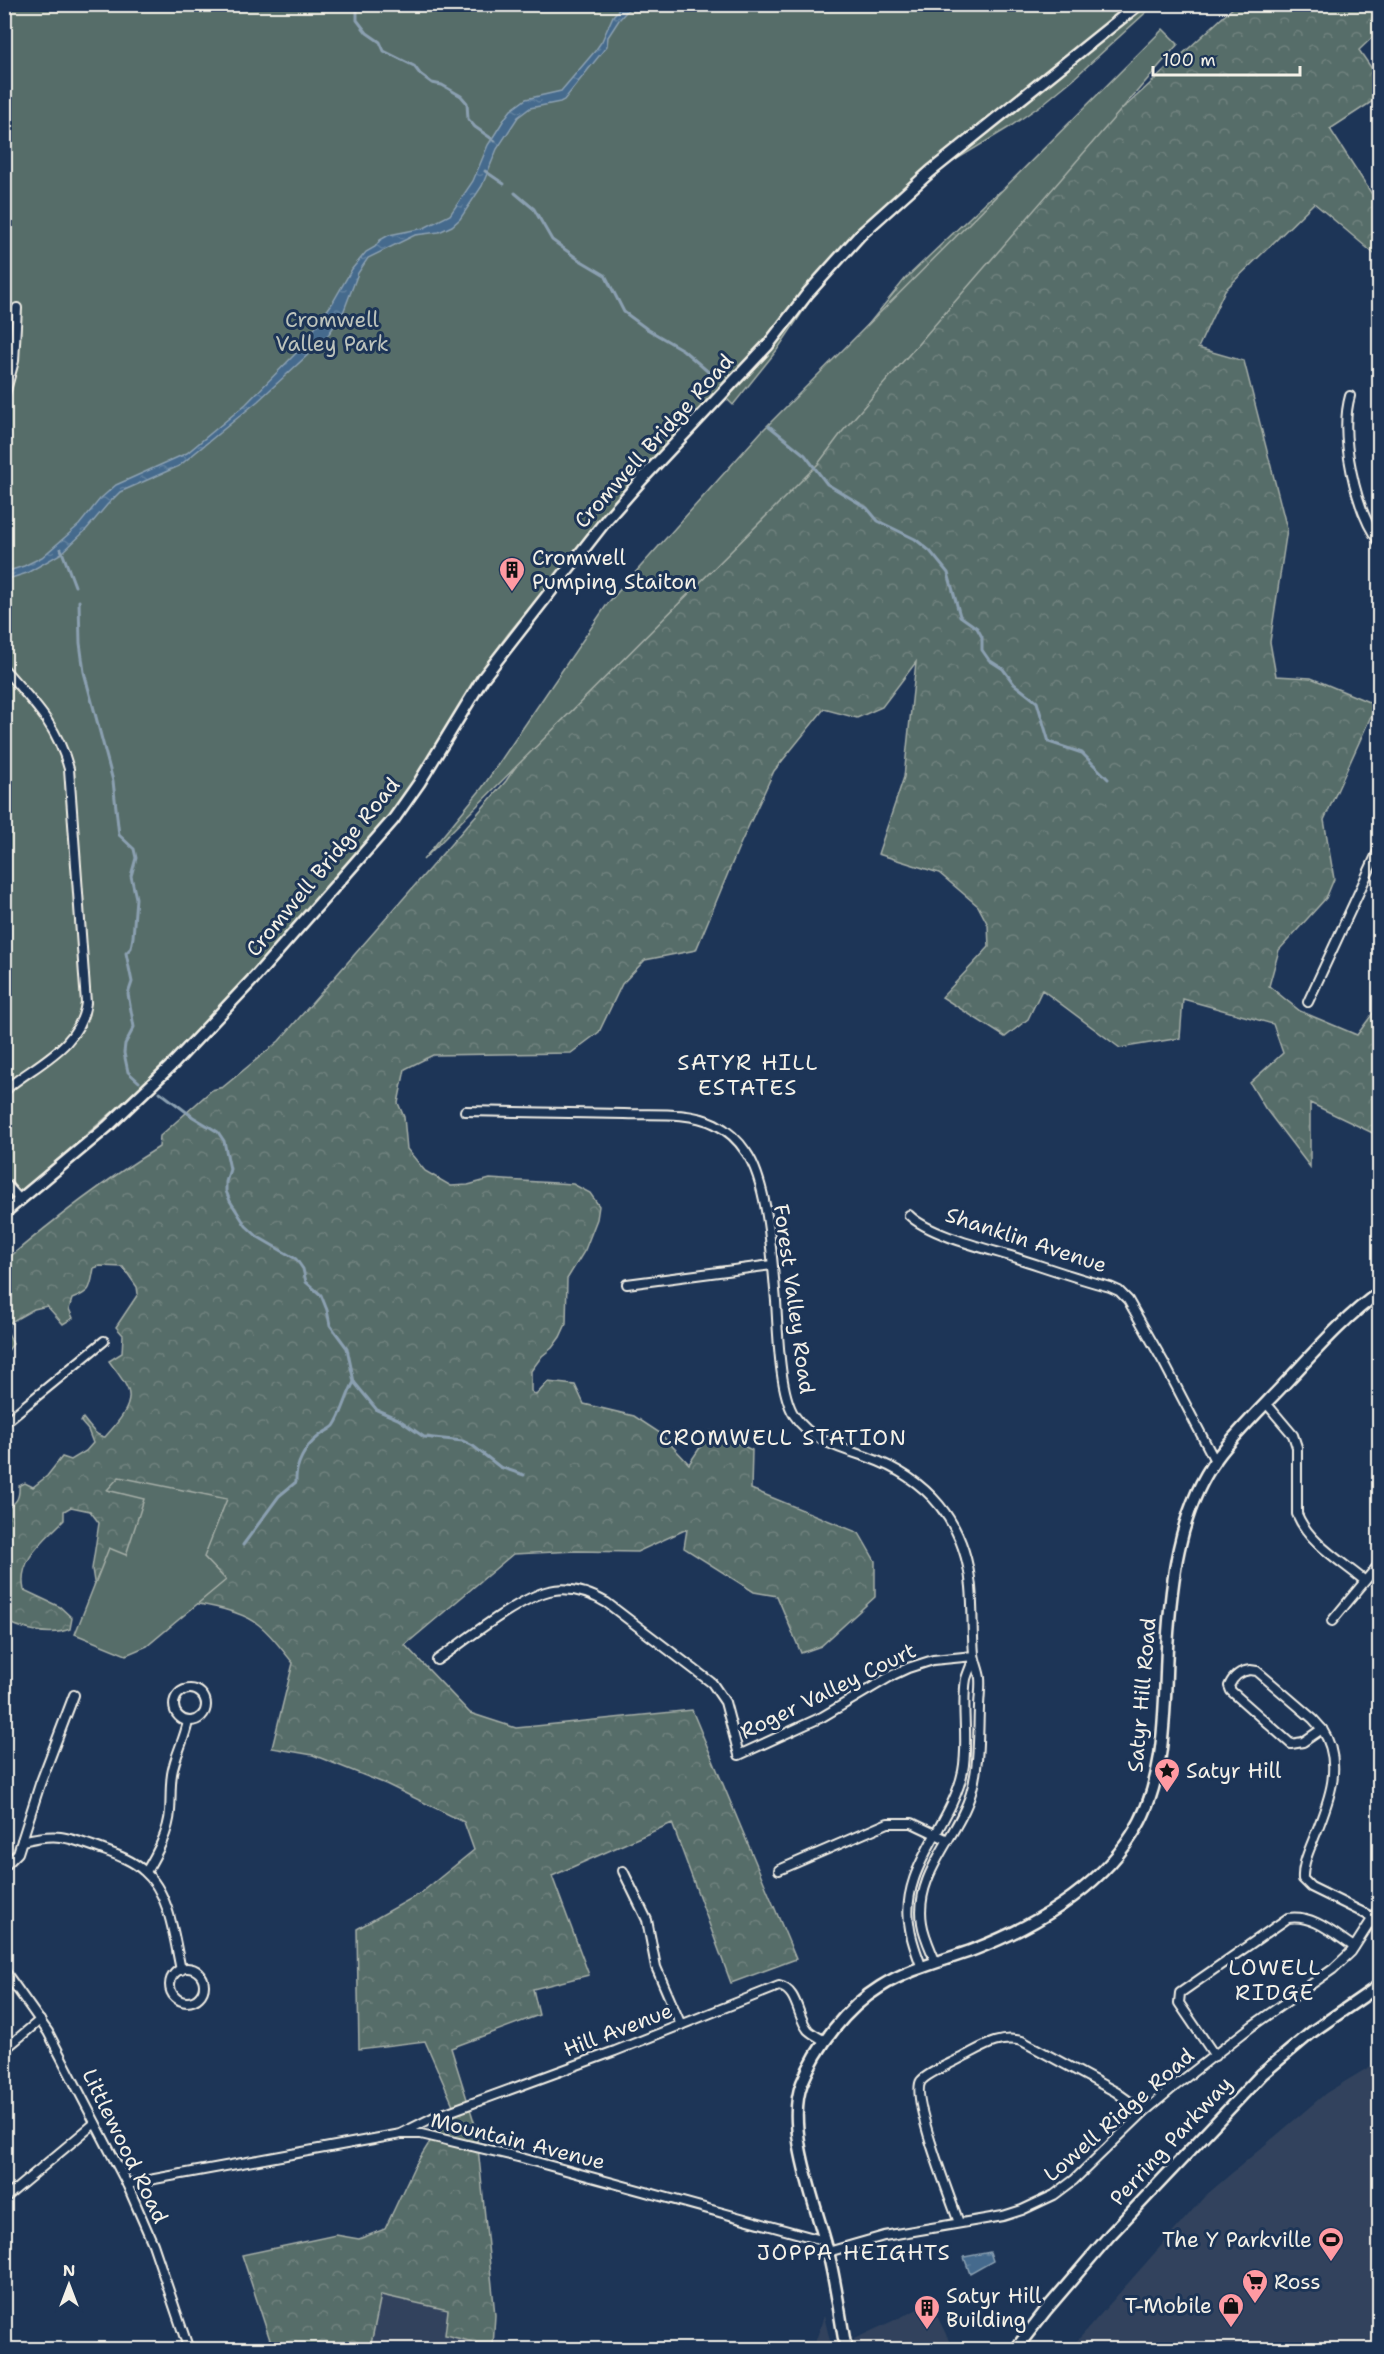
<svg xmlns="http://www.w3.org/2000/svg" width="1384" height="2354" viewBox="0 0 1384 2354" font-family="'Shantell Sans',sans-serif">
<defs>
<pattern id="forest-crowns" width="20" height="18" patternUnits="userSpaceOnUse" patternTransform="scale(1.5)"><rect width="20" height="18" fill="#576d69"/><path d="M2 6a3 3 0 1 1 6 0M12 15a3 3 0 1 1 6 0" fill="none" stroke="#70827e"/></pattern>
<pattern id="water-ripples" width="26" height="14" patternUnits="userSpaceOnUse" patternTransform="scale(1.5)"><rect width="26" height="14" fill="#456a8d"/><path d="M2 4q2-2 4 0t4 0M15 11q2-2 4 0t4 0" fill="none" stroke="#60809d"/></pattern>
</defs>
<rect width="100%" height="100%" fill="#1d3557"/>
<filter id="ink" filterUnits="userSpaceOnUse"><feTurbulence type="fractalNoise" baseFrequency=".0167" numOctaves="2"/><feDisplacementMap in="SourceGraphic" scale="12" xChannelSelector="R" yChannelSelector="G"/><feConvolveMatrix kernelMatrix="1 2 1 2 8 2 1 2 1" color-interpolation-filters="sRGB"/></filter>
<g filter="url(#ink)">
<!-- built -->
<g fill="#31435d">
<path d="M1379 2061V2349H1070L1205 2196 1326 2093Z"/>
<path d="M380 2295 448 2310 445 2335 503 2349 370 2350Z"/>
<path d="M931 2303 953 2349H857L854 2339Z"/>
<path d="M824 2316 832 2349H813Z"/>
</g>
<!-- forest -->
<path fill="url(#forest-crowns)" stroke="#a6afa8" stroke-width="1.5" d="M1236 5H1379V31L1359 50 1379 79V97L1330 129 1379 205V258L1314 203 1225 290 1198 348 1244 361 1287 529 1270 642 1276 676 1311 678 1376 705 1324 820 1334 879 1326 898 1279 950 1269 986 1300 1011 1357 1035 1379 1005V1136L1310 1103V1167L1265 1108 1250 1083 1283 1053 1273 1024 1183 999 1180 1038 1120 1048 1042 990 1028 1019 1005 1037 942 997 989 947 988 925 978 906 939 873 878 854 904 777 916 662 882 707 857 718 824 709 774 771 738 849 696 950 645 960 622 984 599 1032 571 1053 433 1055 405 1069 398 1103 404 1117 407 1149 425 1171 451 1186 468 1185 490 1179 573 1184 590 1193 599 1206 597 1219 585 1250 567 1279 566 1324 560 1337 552 1348 542 1356 531 1371V1391L536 1395 548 1382 575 1385 584 1404 634 1416 660 1433 689 1464 711 1431 752 1450 751 1489 859 1533 875 1561V1597L821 1646 801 1653 777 1596 754 1592 684 1548 687 1529 637 1552 576 1551 513 1554 405 1645 470 1713 516 1728 692 1710 796 1959 731 1983 672 1823 552 1876 589 1975 533 1989 539 2015 451 2048 476 2128 495 2315 493 2347 445 2335 448 2310 381 2295 370 2349H273L242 2255 336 2235 359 2239 385 2229 414 2167 453 2105 425 2041 359 2049 357 1929 421 1893 474 1850 464 1822 386 1784 313 1755 272 1748 293 1663C282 1650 272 1635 259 1625 230 1600 135 1597 96 1594L92 1569 99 1523 90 1511 71 1507 64 1511V1520C45 1540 17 1559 24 1590L60 1607 72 1618 70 1629C49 1637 25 1630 5 1621V1510C15 1503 20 1500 19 1486L25 1483 33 1487 47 1476 62 1457 71 1460 86 1451 93 1443 88 1430 81 1422 83 1418C89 1425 95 1436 105 1437 115 1426 134 1406 128 1390 124 1380 115 1370 109 1361L122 1353 123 1335 116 1327 138 1294 137 1287 123 1267 100 1266 94 1268C90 1289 92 1291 72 1299L69 1309 73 1318 63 1324 47 1306 34 1309 9 1323 7 1331 13 1344 5 1354V1261C54 1219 104 1181 159 1147L160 1136 212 1090 223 1087 279 1041 506 781 657 558 801 408 905 279 988 200 1128 104Z"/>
<!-- green -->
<g fill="#576d69" stroke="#a6afa8" stroke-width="1.5">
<path d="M5 5H1154L1072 80 1044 103 1008 128 947 165 891 207 838 259 777 350 733 405 718 390 617 500 508 634 474 681 398 806 251 974 156 1074 5 1205Z"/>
<path d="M1163 29 1178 44 842 432 818 464 423 860 482 788 608 603 761 432Z"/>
<path d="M119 1477 227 1499 204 1557 226 1580 147 1646 126 1655 75 1634 109 1548 126 1555 144 1499 107 1490Z"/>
</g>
<!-- water -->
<g fill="url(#water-ripples)" stroke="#8ba0b1" stroke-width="1.5">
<path d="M623 5H632L619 20 608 37 607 46 564 100 560 102 530 108 518 117 497 149 482 186 460 219 452 226 439 232 415 235 368 258 358 273 343 313 326 338 258 401 179 466 120 492 107 505 85 531 62 553 27 573 5 580V572L24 566 42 557 79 525 100 499 116 485 187 453 246 404 301 348 333 302 352 269 366 252 375 247 380 240 389 235 424 228 450 215 473 181 488 145 505 118 511 110 526 99 561 91 595 51 602 41 613 16Z"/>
<path d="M990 2252 993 2261 970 2274 964 2257Z"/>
</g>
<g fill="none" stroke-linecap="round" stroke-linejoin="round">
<!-- stream -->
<g stroke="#8ba0b1" stroke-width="3">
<path d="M357 4V20L367 33 380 42 384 51 414 66 420 74 432 83 442 85 461 96 467 103 468 119 475 127 495 141"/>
<path d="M485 171 504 184"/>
<path d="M515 193 534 209 552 240 578 259 605 275 624 312 647 329 683 350 713 376"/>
<path d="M769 426 805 455 827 484 867 508 878 521 915 539 930 551 948 573 960 616 977 628 982 637V650L989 660 1003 669 1014 684 1037 702 1049 742 1082 753 1108 779"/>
<path d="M61 549 75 586"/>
<path d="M79 601 80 643 84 672 113 781 119 835 134 849 136 858 131 876 136 898 133 937 131 948 126 953 132 982 128 994 134 1027 125 1044 124 1053 128 1072 139 1082"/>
<path d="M160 1092 193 1117 218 1132 224 1141 230 1169 226 1182V1191L230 1201 246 1226 258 1237 296 1259 303 1269 306 1282 321 1295 327 1310 330 1325 347 1348 354 1382 377 1410 398 1419 424 1437 463 1441 473 1446 500 1467 524 1475"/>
<path d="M243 1545 279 1496 296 1482C295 1465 305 1447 318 1437 323 1432 330 1430 334 1426 343 1413 346 1396 354 1382"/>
</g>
<defs>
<g id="street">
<path d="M1350 396C1339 434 1355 511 1380 543"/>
<path d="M4 398 14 361 17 308"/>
<path d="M4 669C34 703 57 725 69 769L86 1003C80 1045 42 1061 11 1085L4 1092"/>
<path d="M1308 1002 1380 847"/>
<path d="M465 1111C518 1112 571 1113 624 1114 653 1115 688 1111 715 1124 727 1130 739 1141 746 1152 769 1184 772 1261 776 1301 778 1330 779 1392 794 1415 810 1440 840 1448 867 1457 927 1478 965 1521 971 1587 973 1609 972 1632 974 1654 975 1662 979 1670 980 1678 981 1688 979 1698 979 1708 978 1737 979 1766 971 1793 958 1837 914 1874 922 1923 924 1937 931 1950 936 1963"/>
<path d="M4 1182 20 1200"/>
<path d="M909 1215C929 1235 988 1249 1017 1258 1048 1268 1079 1279 1110 1287L1119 1291 1128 1300 1164 1363 1215 1461"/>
<path d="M627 1284 772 1265"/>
<path d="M1266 1403 1293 1435 1297 1447V1514C1309 1543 1341 1561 1365 1581"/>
<path d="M4 1423 104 1341"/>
<path d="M1332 1621 1380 1563"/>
<path d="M437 1660C466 1640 517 1599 549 1591 569 1586 590 1593 607 1603L712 1683 725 1702 739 1755 822 1717 893 1675 908 1668 933 1660 974 1656"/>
<path d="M1250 1670 1257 1671 1313 1719 1322 1729 1303 1742 1291 1744 1231 1691 1229 1686C1233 1677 1240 1671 1250 1670Z"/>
<circle cx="190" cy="1705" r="16"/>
<path d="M1322 1729C1345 1764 1328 1803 1314 1838 1309 1851 1302 1865 1303 1879L1311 1887 1374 1918"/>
<path d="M22 1841C56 1833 65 1836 98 1848 114 1854 131 1859 144 1871 170 1893 174 1938 181 1970"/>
<path d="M4 1867 18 1853 40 1784 74 1695"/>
<path d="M779 1870 888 1823H912L948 1840"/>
<path d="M623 1871 647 1920 656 1967 681 2025"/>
<path d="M146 1872C156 1855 169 1832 170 1811 171 1799 170 1787 172 1774 175 1755 185 1739 188 1721"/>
<path d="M922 1968C917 1955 912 1942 910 1929 898 1869 952 1826 963 1771 969 1741 961 1707 966 1679 968 1672 972 1664 974 1657"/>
<circle cx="187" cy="1985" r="17"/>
<path d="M4 1970 48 2032 127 2184 153 2244 189 2350"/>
<path d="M4 2050 40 2020"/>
<path d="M1215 2056 1179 2003 1180 1993 1288 1918C1313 1914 1334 1934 1354 1947"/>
<path d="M402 2133 432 2118 615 2051 779 1986C798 1990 797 2017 808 2030 812 2034 820 2038 825 2041"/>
<path d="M127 2184 401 2134H421L518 2157 825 2241"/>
<path d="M4 2199 95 2123"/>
<path d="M959 2223C951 2200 910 2097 921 2081 927 2073 952 2063 961 2058 981 2048 998 2035 1022 2041L1116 2092 1144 2112"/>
<path d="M828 2252 884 2236 1003 2216 1022 2210 1054 2195 1074 2180 1144 2112 1175 2086 1252 2026 1333 1969 1351 1952 1380 1907"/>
</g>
<g id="secondary">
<path d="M4 1213 107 1127 173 1064 255 977 393 820 419 783 483 678 607 519 643 478 768 345 808 293 860 235 931 171 1139 4"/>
<path d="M846 2350C840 2317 836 2284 828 2252 817 2207 784 2128 802 2083 817 2046 846 2008 880 1987 908 1969 943 1961 973 1950 1033 1927 1097 1890 1132 1835 1167 1782 1164 1709 1167 1648 1171 1583 1178 1512 1217 1458 1238 1430 1265 1405 1289 1379 1318 1348 1345 1317 1380 1292"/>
<path d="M1015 2350 1046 2310 1110 2235 1262 2074 1312 2032 1380 1985"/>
</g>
</defs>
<!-- street casing -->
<use href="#street" stroke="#f4f1e8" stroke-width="12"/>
<!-- secondary casing -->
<use href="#secondary" stroke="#f4f1e8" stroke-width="15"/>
<!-- street -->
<use href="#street" stroke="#1d3557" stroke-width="8"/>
<!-- secondary -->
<use href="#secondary" stroke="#1d3557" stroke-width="10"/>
</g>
</g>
<!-- icons -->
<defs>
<symbol id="building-pin" viewBox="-11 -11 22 30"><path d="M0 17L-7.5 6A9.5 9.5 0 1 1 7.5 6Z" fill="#ff9aa2" stroke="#1d3557"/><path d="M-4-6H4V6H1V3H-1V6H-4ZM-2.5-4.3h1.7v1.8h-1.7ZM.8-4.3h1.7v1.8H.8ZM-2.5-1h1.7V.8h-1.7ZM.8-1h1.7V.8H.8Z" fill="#111"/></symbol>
<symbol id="sight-pin" viewBox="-11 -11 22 30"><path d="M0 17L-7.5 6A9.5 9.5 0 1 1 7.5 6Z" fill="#ff9aa2" stroke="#1d3557"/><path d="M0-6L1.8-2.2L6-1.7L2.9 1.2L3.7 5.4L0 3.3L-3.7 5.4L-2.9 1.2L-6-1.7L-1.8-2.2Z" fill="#111"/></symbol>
<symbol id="stadium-pin" viewBox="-11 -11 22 30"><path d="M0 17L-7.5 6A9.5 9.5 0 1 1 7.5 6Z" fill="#ff9aa2" stroke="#1d3557"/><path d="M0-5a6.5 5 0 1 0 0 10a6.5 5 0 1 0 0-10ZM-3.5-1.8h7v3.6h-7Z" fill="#111"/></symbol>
<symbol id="supermarket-pin" viewBox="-11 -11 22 30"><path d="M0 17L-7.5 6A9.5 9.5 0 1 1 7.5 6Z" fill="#ff9aa2" stroke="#1d3557"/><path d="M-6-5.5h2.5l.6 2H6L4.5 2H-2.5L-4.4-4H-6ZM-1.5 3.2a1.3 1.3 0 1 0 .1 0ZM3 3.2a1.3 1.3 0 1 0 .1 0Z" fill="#111"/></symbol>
<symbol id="shop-pin" viewBox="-11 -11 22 30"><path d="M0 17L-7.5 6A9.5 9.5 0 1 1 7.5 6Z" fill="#ff9aa2" stroke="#1d3557"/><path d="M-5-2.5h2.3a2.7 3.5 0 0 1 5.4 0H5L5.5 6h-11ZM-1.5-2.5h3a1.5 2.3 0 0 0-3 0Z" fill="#111"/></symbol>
</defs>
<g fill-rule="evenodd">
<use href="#building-pin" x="497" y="555" width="30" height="40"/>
<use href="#sight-pin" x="1152" y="1756" width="30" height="40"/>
<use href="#stadium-pin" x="1316" y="2225" width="30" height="40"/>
<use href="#supermarket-pin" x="1240" y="2267" width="30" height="40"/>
<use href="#shop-pin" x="1216" y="2291" width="30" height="40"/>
<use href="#building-pin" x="912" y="2293" width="30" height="40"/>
</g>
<g text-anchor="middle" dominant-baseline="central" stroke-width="6" stroke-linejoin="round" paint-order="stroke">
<!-- park labels -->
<g font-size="21" fill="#bdc3bc" stroke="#1d3557">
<text x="332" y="320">Cromwell<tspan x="332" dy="24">Valley Park</tspan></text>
</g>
<!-- street labels -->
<g font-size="21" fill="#f4f1e8" stroke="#1d3557">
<text transform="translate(654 441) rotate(-48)">Cromwell Bridge Road</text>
<text transform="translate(323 867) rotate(-50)">Cromwell Bridge Road</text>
<text transform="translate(1026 1240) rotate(18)">Shanklin Avenue</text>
<text transform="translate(794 1299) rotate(82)">Forest Valley Road</text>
<text transform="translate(828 1691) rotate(-26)">Roger Valley Court</text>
<text transform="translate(1142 1695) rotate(-85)">Satyr Hill Road</text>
<text transform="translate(618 2030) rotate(-21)">Hill Avenue</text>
<text transform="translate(1119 2115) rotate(-41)">Lowell Ridge Road</text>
<text transform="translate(518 2141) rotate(14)">Mountain Avenue</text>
<text transform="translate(1171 2141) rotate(-47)">Perring Parkway</text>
<text transform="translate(125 2146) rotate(64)">Littlewood Road</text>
</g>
<!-- poi labels -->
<g font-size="21" fill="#f4f1e8" stroke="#1d3557" text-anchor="start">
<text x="532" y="558">Cromwell<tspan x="532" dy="24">Pumping Staiton</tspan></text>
<text x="1186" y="1771">Satyr Hill</text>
<text x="1312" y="2240" text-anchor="end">The Y Parkville</text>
<text x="1274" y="2282">Ross</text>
<text x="946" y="2296">Satyr Hill<tspan x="946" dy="24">Building</tspan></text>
<text x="1212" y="2306" text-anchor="end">T-Mobile</text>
</g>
<!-- neighbourhood labels -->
<g font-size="22" letter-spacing="1.5" fill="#f4f1e8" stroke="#1d3557">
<text x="748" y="1062">SATYR HILL<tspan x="748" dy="25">ESTATES</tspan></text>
<text x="783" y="1437">CROMWELL STATION</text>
<text x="1275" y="1967">LOWELL<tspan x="1275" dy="25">RIDGE</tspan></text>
<text x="854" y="2252">JOPPA HEIGHTS</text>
</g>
</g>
<!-- margin -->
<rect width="1384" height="2354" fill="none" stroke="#1d3557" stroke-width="24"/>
<rect x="12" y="12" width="1360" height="2330" fill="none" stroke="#f4f1e8" stroke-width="2" filter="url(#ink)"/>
<!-- north arrow -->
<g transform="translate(69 2285)" stroke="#1d3557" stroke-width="4.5" paint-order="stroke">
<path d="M0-4.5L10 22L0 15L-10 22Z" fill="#f4f1e8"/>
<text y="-9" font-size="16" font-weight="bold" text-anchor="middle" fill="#f4f1e8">N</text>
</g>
<!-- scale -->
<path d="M1153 66v9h147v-9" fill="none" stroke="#f4f1e8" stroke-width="3"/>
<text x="1162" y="66" font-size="18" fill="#f4f1e8" stroke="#1d3557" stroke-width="4.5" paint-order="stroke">100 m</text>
</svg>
